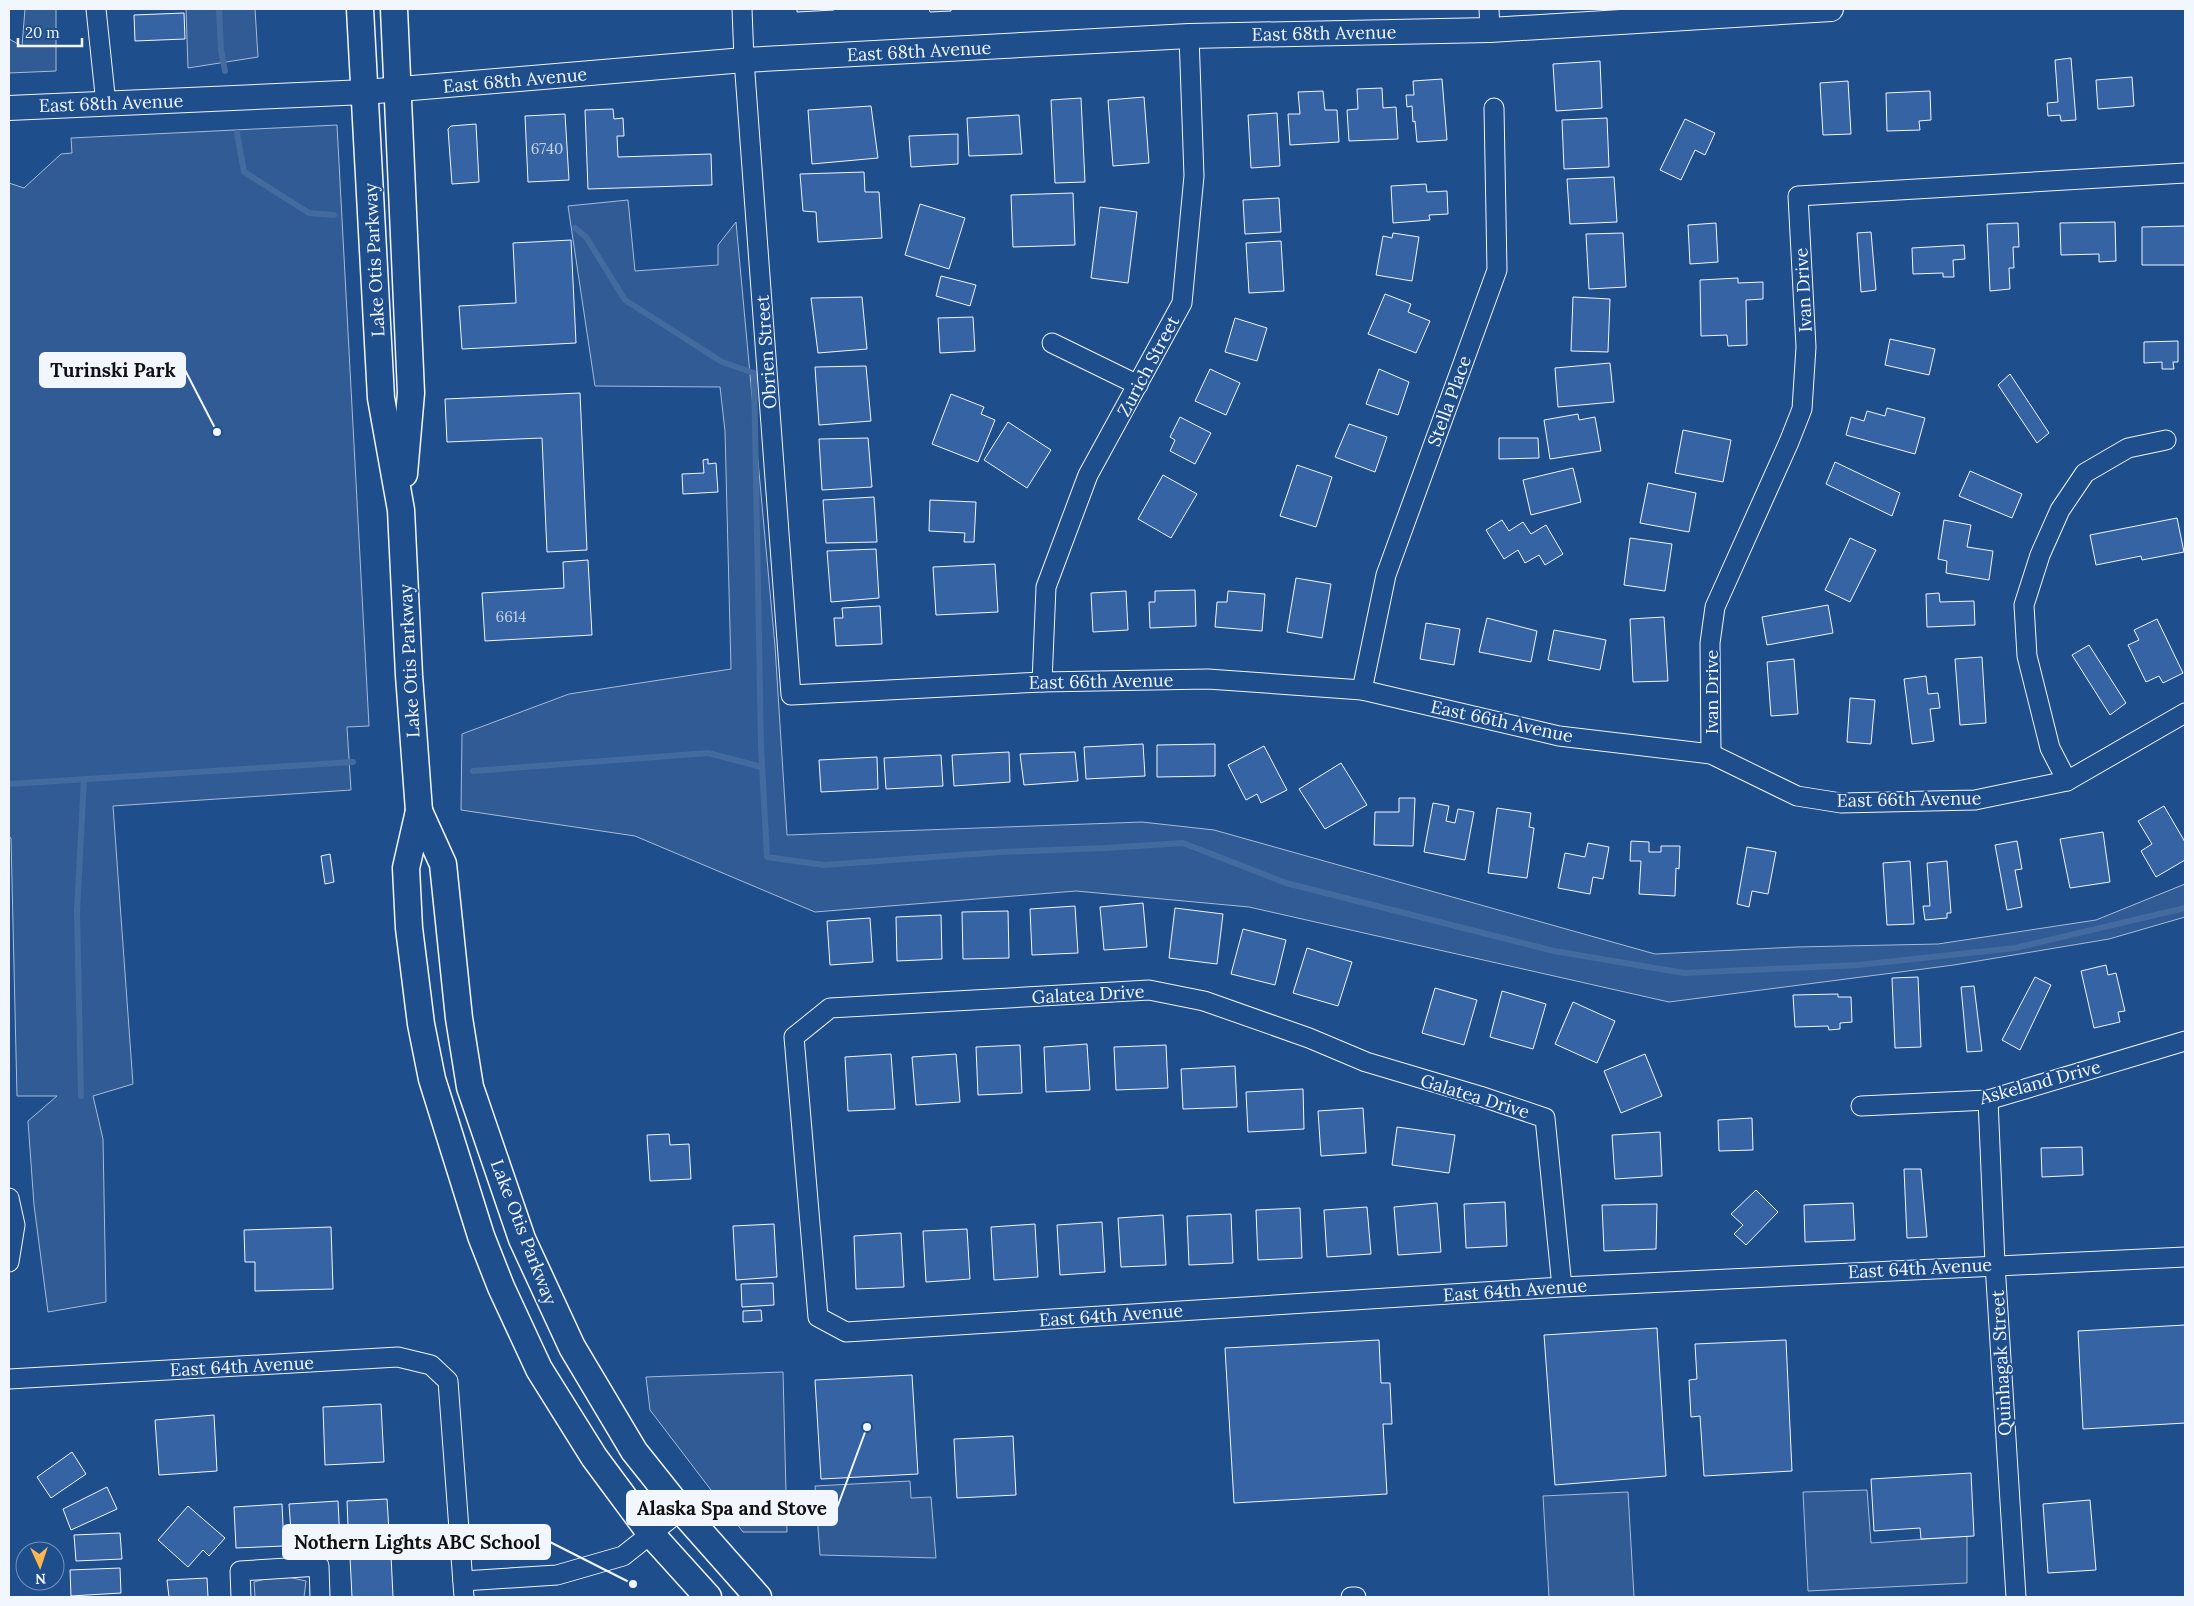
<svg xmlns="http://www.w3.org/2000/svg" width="2194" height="1606" viewBox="0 0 2194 1606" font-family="Lora,serif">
<rect width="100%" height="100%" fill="#1f4e8c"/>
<!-- built -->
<g fill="#305b95" stroke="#a8bbd7">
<path d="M25 9H56V71L9 73V39L22 46Z"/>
<path d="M186 9H255L258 57 188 68Z"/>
<path d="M337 125 369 726 347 727 351 790 113 806 133 1084 93 1096 103 1139 106 1302 48 1312 34 1205 28 1121 57 1096H17L11 838 9 837V183L24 188 61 154 72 153 71 138Z"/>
<path d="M628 200 635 271 718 265V245L736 222 775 646 787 835 1142 822 1214 830 1655 954 1796 947 1938 944 2096 920 2185 884V917L2109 939 1954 965 1669 1002 1249 907 1076 891 815 912 635 836 461 810 462 734 569 694 731 669 725 431 720 387 595 386 568 206Z"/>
<path d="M783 1372 787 1532H743L650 1410 646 1377Z"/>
<path d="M910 1481 911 1498 931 1497 936 1558 820 1555 815 1486Z"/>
<path d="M1867 1490 1871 1543 1967 1536V1583L1808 1591 1803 1492Z"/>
<path d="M1628 1492 1634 1597H1549L1543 1496Z"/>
<path d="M279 1575 306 1581 304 1597H255L254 1582Z"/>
</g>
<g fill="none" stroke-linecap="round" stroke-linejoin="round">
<!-- stream -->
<g stroke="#446ba0" stroke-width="6">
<path d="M219 9 221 50 225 71"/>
<path d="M237 133 244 172 309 213 334 215"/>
<path d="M575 228 586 237 625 300 722 362 754 373 761 746 767 857 824 865 1001 852 1105 848 1183 843 1286 883 1554 951 1684 973 1858 965 2015 948 2185 908"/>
<path d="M473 771 708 753 762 767"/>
<path d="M9 784 353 762"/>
<path d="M81 1096 77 911 84 779"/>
</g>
</g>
<!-- building -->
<g fill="#3563a3" stroke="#f2f6ff">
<path d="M797 9H834V10L797 12Z"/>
<path d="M929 9H951V11L930 12Z"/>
<path d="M184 13 185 39 135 41 134 15Z"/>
<path d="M2071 58 2076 120 2061 121 2060 115 2048 116 2047 103 2058 102 2055 60Z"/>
<path d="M1600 61 1602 108 1556 111 1553 64Z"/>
<path d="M2132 77 2134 106 2098 109 2096 80Z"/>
<path d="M1442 79 1447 140 1417 142 1415 121 1413 122 1412 106 1407 107 1406 95H1414L1413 81Z"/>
<path d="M1848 81 1851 134 1823 135 1820 83Z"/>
<path d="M1382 88 1383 108 1396 107 1398 139 1349 141 1347 110 1358 109 1357 89Z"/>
<path d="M1323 91 1325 110H1337L1339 142 1290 145 1288 114H1300L1298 92Z"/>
<path d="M1930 91 1931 120 1919 121 1920 130 1887 131 1886 93Z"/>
<path d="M1144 97 1149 163 1113 166 1108 100Z"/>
<path d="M1081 98 1085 182 1055 183 1051 100Z"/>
<path d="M871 106 878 158 812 164 808 110Z"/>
<path d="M613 109 614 119 623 118 624 136H617L618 157 711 154 712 185 588 189 585 110Z"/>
<path d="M1277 113 1280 166 1251 168 1248 115Z"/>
<path d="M565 114 569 180 528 182 525 116Z"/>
<path d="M1019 115 1022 154 969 156 967 118Z"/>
<path d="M1607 118 1609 167 1564 169 1562 120Z"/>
<path d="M1685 119 1715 133 1705 155 1695 150 1681 180 1660 170Z"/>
<path d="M476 124 479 182 452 184 448 129 451 126Z"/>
<path d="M958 134V164L911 167 909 136Z"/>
<path d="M864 172 865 192H879L882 238 818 242 816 212 803 211 800 174Z"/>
<path d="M1614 177 1617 222 1570 224 1567 179Z"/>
<path d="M1426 184 1427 192 1447 191 1448 214 1429 215 1430 220 1393 223 1391 186Z"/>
<path d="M1073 193 1075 245 1013 247 1011 195Z"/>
<path d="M1279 198 1281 232 1245 234 1243 200Z"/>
<path d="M920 204 965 218 949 269 905 255Z"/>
<path d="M1100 207 1137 212 1128 283 1091 278Z"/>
<path d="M2115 222 2116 261 2099 262V254L2061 255 2060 223Z"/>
<path d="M1716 223 1718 262 1690 264 1688 225Z"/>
<path d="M2018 223 2019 247H2013L2014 268H2009L2010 289 1990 291 1987 224Z"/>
<path d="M2185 226V265H2142V227Z"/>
<path d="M1871 232 1876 290 1861 292 1857 233Z"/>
<path d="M1393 233 1419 237 1412 281 1376 275 1383 236 1392 238Z"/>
<path d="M1623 233 1626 287 1589 289 1586 234Z"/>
<path d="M571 240 576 343 462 349 459 306 516 303 513 243Z"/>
<path d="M1281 241 1284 291 1249 293 1246 243Z"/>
<path d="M1964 245 1965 259 1953 260 1954 277H1943V273L1913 274 1912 248Z"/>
<path d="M941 276 976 285 970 306 936 296Z"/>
<path d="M1738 278V283L1763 282V299L1746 300 1747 345 1728 346 1727 335 1701 336 1700 280Z"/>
<path d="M1385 294 1411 304 1408 312 1430 321 1416 353 1368 334Z"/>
<path d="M862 297 867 349 818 353 811 298Z"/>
<path d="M1573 297 1610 299 1608 352 1571 351Z"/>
<path d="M973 317 975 351 940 353 938 318Z"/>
<path d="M1235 318 1267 328 1257 361 1225 352Z"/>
<path d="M1890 339 1935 349 1929 375 1885 365Z"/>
<path d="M2178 341V362H2173L2174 369H2162V362L2144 363V342Z"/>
<path d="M1610 363 1614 402 1558 407 1555 368Z"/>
<path d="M866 366 871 421 819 425 815 367Z"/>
<path d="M1210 369 1240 383 1226 415 1195 401Z"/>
<path d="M1379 369 1409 382 1398 415 1366 404Z"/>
<path d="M2010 374 2049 433 2037 443 1998 385Z"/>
<path d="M580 393 587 550 547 552 542 438 447 442 445 399Z"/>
<path d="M951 394 984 407 981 414 995 420 978 462 932 444Z"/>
<path d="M1887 408 1925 418 1915 454 1846 435 1851 417 1864 421 1867 411 1885 416Z"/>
<path d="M1578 414 1579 420 1595 417 1601 451 1550 459 1544 420Z"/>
<path d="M1180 417 1211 433 1195 464 1170 451 1175 440 1170 437Z"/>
<path d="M1008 422 1051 450 1027 488 984 460Z"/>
<path d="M1349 424 1387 437 1375 472 1335 457Z"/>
<path d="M1683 430 1731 440 1723 482 1675 473Z"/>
<path d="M868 438 872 487 822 490 819 439Z"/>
<path d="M1499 438H1538L1539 458 1499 459Z"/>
<path d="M708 459V464L716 463 718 492 683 494 682 474 704 473 703 460Z"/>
<path d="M1835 462 1900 493 1892 516 1826 484Z"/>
<path d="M1297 465 1332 477 1316 527 1280 516Z"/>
<path d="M1573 468 1581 502 1531 515 1523 480Z"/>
<path d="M1970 471 2022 494 2012 518 1959 496Z"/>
<path d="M1163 475 1197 494 1171 538 1138 519Z"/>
<path d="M1648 483 1696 493 1689 532 1640 523Z"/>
<path d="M874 497 877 542 826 543 823 500Z"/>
<path d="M930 500 976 502 974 542H964L965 533 929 531Z"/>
<path d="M2177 518 2184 552 2142 560 2141 556 2096 565 2090 535Z"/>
<path d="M1502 520 1509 531 1523 522 1531 534 1546 525 1563 554 1545 565 1539 555 1525 563 1518 550 1504 559 1486 530Z"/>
<path d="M1944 520 1971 525 1967 547 1993 551 1989 580 1946 573 1947 561 1938 559Z"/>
<path d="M1630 538 1672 544 1665 591 1624 585Z"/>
<path d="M1850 538 1876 550 1850 602 1825 590Z"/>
<path d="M876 549 879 598 831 602 827 551Z"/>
<path d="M588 560 592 635 485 641 482 593 564 588 563 562Z"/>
<path d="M995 564 998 612 936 615 933 567Z"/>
<path d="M1296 578 1331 584 1322 638 1287 632Z"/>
<path d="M1195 590 1196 626 1150 628 1149 602H1155V591Z"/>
<path d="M1126 591 1128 630 1093 632 1091 593Z"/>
<path d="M1228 591 1265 594 1262 631 1215 627 1217 602H1227Z"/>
<path d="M1939 593 1940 602 1974 601 1975 625 1927 627 1926 594Z"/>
<path d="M1828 605 1833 633 1767 645 1762 617Z"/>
<path d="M880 606 882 644 836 646 834 618H843L842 608Z"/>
<path d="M1664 617 1668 681 1633 682 1630 619Z"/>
<path d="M1487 618 1537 631 1531 662 1479 652Z"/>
<path d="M2157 619 2183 673 2163 683 2159 676 2146 682 2128 645 2139 640 2134 630Z"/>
<path d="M1426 623 1460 629 1454 665 1420 659Z"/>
<path d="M1554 630 1606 640 1600 670 1548 660Z"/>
<path d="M2089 645 2126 703 2110 715 2072 655Z"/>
<path d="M1982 657 1986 723 1960 725 1955 659Z"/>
<path d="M1794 659 1798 714 1771 716 1767 662Z"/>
<path d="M1926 676 1928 694 1938 693 1940 708 1930 709 1934 741 1912 744 1904 679Z"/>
<path d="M1850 698 1875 700 1871 744 1847 742Z"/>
<path d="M1143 744 1145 776 1086 779 1084 747Z"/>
<path d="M1215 744V776L1157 777V745Z"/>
<path d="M1264 746 1287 790 1261 803 1257 794 1246 800 1228 765Z"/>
<path d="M1009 752 1010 782 954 786 952 755Z"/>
<path d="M1075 752 1078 781 1024 785 1020 754Z"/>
<path d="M941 755 943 786 886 789 884 758Z"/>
<path d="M877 757 878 789 821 792 819 760Z"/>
<path d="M1341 763 1367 805 1325 829 1299 789Z"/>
<path d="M1399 798H1415L1413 846 1374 845 1375 812H1399Z"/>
<path d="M1433 803 1449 806 1446 821 1455 823 1458 809 1474 812 1465 860 1424 852Z"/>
<path d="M2164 806 2185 842V860L2156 877 2141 851 2152 844 2138 821Z"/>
<path d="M1497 808 1531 813 1529 827 1534 828 1527 878 1488 873Z"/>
<path d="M2103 832 2110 882 2070 888 2060 839Z"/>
<path d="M1631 841 1649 842V852H1661V846H1680L1679 869 1676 868 1675 896 1639 894 1641 861H1630Z"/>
<path d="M2017 841 2022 869 2015 870 2022 907 2007 910 1995 845Z"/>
<path d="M1588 843 1609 847 1603 879 1593 877 1590 894 1558 888 1565 853 1585 857Z"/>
<path d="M1747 847 1776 852 1768 894 1752 891 1749 907 1737 904Z"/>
<path d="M330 854 334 882 325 884 321 856Z"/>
<path d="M1910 861 1914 924 1887 925 1883 863Z"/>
<path d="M1947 861 1951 913H1947V918L1925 920 1923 906H1930L1927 863Z"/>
<path d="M1143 903 1147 947 1104 950 1100 907Z"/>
<path d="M1075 906 1078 953 1032 955 1030 909Z"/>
<path d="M1175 908 1223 914 1217 964 1169 958Z"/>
<path d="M1008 911 1009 958 963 959 962 912Z"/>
<path d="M941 915 942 959 897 961 896 917Z"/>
<path d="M870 918 873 962 830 965 827 921Z"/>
<path d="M1243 929 1286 940 1275 985 1231 974Z"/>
<path d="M1307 948 1352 962 1338 1006 1293 993Z"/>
<path d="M2106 965 2108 975 2116 973 2125 1011 2118 1012 2120 1022 2094 1028 2081 971Z"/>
<path d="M1918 977 1921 1047 1895 1048 1892 978Z"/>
<path d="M2035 977 2051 985 2020 1050 2002 1040Z"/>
<path d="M1974 986 1982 1051 1967 1052 1961 987Z"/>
<path d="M1435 988 1477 1000 1464 1045 1422 1033Z"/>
<path d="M1502 991 1546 1004 1533 1049 1490 1037Z"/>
<path d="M1838 994V997H1851L1852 1022 1840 1023V1029L1829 1030 1828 1026 1795 1027 1793 995Z"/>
<path d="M1573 1002 1615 1021 1597 1063 1555 1044Z"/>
<path d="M1087 1044 1090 1090 1046 1092 1044 1047Z"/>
<path d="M1020 1045 1022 1093 978 1095 976 1047Z"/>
<path d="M1166 1045 1168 1088 1116 1090 1114 1047Z"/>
<path d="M891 1054 895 1109 848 1111 845 1057Z"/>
<path d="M956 1054 960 1102 916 1105 912 1057Z"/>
<path d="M1645 1054 1662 1096 1621 1113 1604 1071Z"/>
<path d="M1235 1066 1237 1107 1183 1109 1181 1069Z"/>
<path d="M1303 1089 1304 1129 1248 1132 1246 1092Z"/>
<path d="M1363 1108 1366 1153 1321 1156 1318 1111Z"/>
<path d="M1752 1118 1753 1150 1719 1151 1718 1120Z"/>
<path d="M1397 1127 1455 1135 1449 1173 1392 1165Z"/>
<path d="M1660 1132 1662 1176 1615 1179 1612 1135Z"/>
<path d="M669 1134 670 1145 689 1144 691 1179 650 1181 647 1135Z"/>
<path d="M2082 1147 2083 1175 2042 1177 2041 1148Z"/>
<path d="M1904 1169H1921L1927 1237 1907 1238Z"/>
<path d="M1756 1190 1778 1212 1746 1245 1734 1234 1743 1225 1731 1214Z"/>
<path d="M1505 1202 1507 1246 1466 1248 1464 1204Z"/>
<path d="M1437 1203 1441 1252 1398 1255 1394 1207Z"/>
<path d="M1853 1203 1855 1240 1805 1242 1804 1205Z"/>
<path d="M1657 1204 1656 1249 1604 1251 1602 1205Z"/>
<path d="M1367 1207 1371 1254 1327 1257 1324 1210Z"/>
<path d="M1300 1208 1302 1258 1258 1260 1256 1210Z"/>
<path d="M1231 1214 1233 1263 1189 1265 1187 1216Z"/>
<path d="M1163 1215 1166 1265 1121 1267 1118 1218Z"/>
<path d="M1102 1222 1105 1272 1060 1275 1057 1225Z"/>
<path d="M774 1224 777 1277 736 1280 733 1226Z"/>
<path d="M1035 1224 1038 1277 994 1280 991 1227Z"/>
<path d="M331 1227 333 1289 255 1291V1262H245L244 1230Z"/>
<path d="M967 1229 970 1279 926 1282 923 1231Z"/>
<path d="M901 1233 904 1287 856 1289 854 1236Z"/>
<path d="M773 1283 774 1305 742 1307 741 1284Z"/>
<path d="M761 1310 762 1321 743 1322V1311Z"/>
<path d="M2185 1325V1423L2083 1429 2078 1331Z"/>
<path d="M1657 1328 1666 1476 1555 1485 1544 1335Z"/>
<path d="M1379 1340 1381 1383H1390L1392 1424H1383L1387 1494 1234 1503 1225 1348Z"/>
<path d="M1786 1340 1792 1471 1704 1476 1700 1416 1691 1417 1689 1380 1697 1379 1695 1344Z"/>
<path d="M912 1375 918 1474 821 1479 815 1380Z"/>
<path d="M381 1404 384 1462 325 1465 323 1407Z"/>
<path d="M214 1415 217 1471 159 1475 155 1420Z"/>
<path d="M1013 1436 1016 1495 957 1498 954 1439Z"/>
<path d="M72 1452 86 1474 51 1498 37 1477Z"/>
<path d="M1971 1473 1974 1536 1921 1539 1920 1528 1874 1531 1871 1479Z"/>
<path d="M107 1487 117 1509 71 1530 63 1509Z"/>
<path d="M387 1499 390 1547 349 1549 347 1501Z"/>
<path d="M2090 1500 2096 1570 2048 1573 2043 1504Z"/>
<path d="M338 1501 340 1542 292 1545 289 1504Z"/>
<path d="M282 1504 284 1546 236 1548 234 1507Z"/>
<path d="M188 1506 225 1538 209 1556 203 1550 188 1567 158 1540Z"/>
<path d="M120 1533 122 1559 76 1561 74 1535Z"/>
<path d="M391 1555 393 1597H352L350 1557Z"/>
<path d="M120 1568 121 1593 71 1596 70 1570Z"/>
<path d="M207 1578 208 1597H169L167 1580Z"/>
</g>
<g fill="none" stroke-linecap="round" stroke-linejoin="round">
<defs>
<g id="minor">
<path d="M96 9 106 104"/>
<path d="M742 9 744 60 791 695 1042 682 1208 679 1362 690 1559 736 1711 754 1797 796 1841 803 1975 800 2067 781 2185 713"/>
<path d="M1489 9 1490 30"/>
<path d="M1052 343 1138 385"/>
<path d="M1042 682 1046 587 1088 475 1182 303 1194 176 1189 36"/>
<path d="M1362 690 1386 575 1497 270 1494 108"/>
<path d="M1711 754 1710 643 1715 607 1789 442 1802 409 1806 347 1798 196 2185 173"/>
<path d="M2067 781 2050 748 2027 656 2024 605 2040 555 2060 510 2085 473 2128 448 2166 440"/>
<path d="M1988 1100 1995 1264 2016 1597"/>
<path d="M1861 1106 1988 1100 2185 1041"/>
<path d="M9 1198 15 1225 9 1262"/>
<path d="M1562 1287 1545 1118 1480 1096 1366 1062 1309 1038 1204 1001 1149 990 830 1008 794 1037 818 1317 846 1332 1562 1287 2185 1257"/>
<path d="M9 1379 398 1357 431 1365 448 1381 464 1597"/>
<path d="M463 1581 557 1575 623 1556 681 1510"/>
<path d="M241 1597 240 1571 319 1566 320 1597"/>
<path d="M1351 1597H1356"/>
</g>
<path id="tertiary" d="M9 108 365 92 744 60 1189 36 1490 30 1831 9"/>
<g id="secondary">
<path d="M360 9 381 398 401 510 409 675 419 811 406 868 409 928 421 1024 432 1079 481 1236 501 1287 539 1369 594 1457 651 1534 708 1597"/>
<path d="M394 9 411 393 404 474"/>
<path d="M419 811 443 864 459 1018 470 1087 522 1239 572 1347 634 1451 681 1510 758 1597"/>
</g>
</defs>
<!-- minor casing -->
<use href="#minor" stroke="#f2f6ff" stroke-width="21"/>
<!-- tertiary casing -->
<use href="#tertiary" stroke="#f2f6ff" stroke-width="26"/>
<!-- secondary casing -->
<use href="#secondary" stroke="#f2f6ff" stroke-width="29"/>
<!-- minor -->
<use href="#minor" stroke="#1f4e8c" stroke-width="19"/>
<!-- tertiary -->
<use href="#tertiary" stroke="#1f4e8c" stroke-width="24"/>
<!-- secondary -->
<use href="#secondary" stroke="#1f4e8c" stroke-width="26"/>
</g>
<g text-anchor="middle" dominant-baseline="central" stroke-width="4" stroke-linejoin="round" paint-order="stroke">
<!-- number labels -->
<g font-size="15" fill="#c3d1e8">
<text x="547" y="148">6740</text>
<text x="511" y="616">6614</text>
</g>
<!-- street labels -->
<g font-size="18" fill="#f2f6ff" stroke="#1f4e8c">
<text transform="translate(1324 33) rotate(-1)">East 68th Avenue</text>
<text transform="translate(919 51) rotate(-3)">East 68th Avenue</text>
<text transform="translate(515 80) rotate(-5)">East 68th Avenue</text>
<text transform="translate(111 103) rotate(-2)">East 68th Avenue</text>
<text transform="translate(374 260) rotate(-93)">Lake Otis Parkway</text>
<text transform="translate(1803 290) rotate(-93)">Ivan Drive</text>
<text transform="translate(766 352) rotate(-94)">Obrien Street</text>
<text transform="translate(1148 366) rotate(-62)">Zurich Street</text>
<text transform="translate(1449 401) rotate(-70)">Stella Place</text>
<text transform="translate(409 661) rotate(-93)">Lake Otis Parkway</text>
<text transform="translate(1101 681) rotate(-1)">East 66th Avenue</text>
<text transform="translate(1711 692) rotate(-90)">Ivan Drive</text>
<text transform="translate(1502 721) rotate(12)">East 66th Avenue</text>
<text transform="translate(1909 799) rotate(-1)">East 66th Avenue</text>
<text transform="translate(1088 994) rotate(-3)">Galatea Drive</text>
<text transform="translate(2040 1082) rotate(-15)">Askeland Drive</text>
<text transform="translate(1475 1096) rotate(17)">Galatea Drive</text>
<text transform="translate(524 1232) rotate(69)">Lake Otis Parkway</text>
<text transform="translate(1920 1268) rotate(-3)">East 64th Avenue</text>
<text transform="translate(1515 1290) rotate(-4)">East 64th Avenue</text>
<text transform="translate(1111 1315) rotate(-4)">East 64th Avenue</text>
<text transform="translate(2001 1363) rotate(-93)">Quinhagak Street</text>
<text transform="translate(242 1366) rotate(-3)">East 64th Avenue</text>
</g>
</g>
<!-- callouts -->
<path fill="none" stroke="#f2f6ff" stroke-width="2" d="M217 432L185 370M867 1427L837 1508M633 1584L550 1542"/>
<g fill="#f2f6ff" stroke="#1f4e8c" stroke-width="2">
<circle cx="217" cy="432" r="5"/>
<circle cx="867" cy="1427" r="5"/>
<circle cx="633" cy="1584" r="5"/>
</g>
<g fill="#f2f6ff" stroke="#f2f6ff" stroke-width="2">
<rect x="40" y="353" width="145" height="34" rx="5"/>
<rect x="627" y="1491" width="210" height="34" rx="5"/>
<rect x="283" y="1525" width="267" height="34" rx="5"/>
</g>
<g font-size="19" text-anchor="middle" font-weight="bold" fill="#111">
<text x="113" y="377">Turinski Park</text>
<text x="732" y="1515">Alaska Spa and Stove</text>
<text x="417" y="1549">Nothern Lights ABC School</text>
</g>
<!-- border -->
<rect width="2194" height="1606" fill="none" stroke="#f2f6ff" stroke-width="20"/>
<!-- north arrow -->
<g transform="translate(40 1566) rotate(177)"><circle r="24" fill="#1f4e8c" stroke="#7391ba"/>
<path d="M0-4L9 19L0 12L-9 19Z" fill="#ffb74d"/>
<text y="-8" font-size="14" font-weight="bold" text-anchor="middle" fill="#f2f6ff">N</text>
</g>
<!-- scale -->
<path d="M18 38v8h64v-8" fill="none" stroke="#f2f6ff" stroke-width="2.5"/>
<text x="25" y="38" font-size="15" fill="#f2f6ff" stroke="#1f4e8c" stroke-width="4" paint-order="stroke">20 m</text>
</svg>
